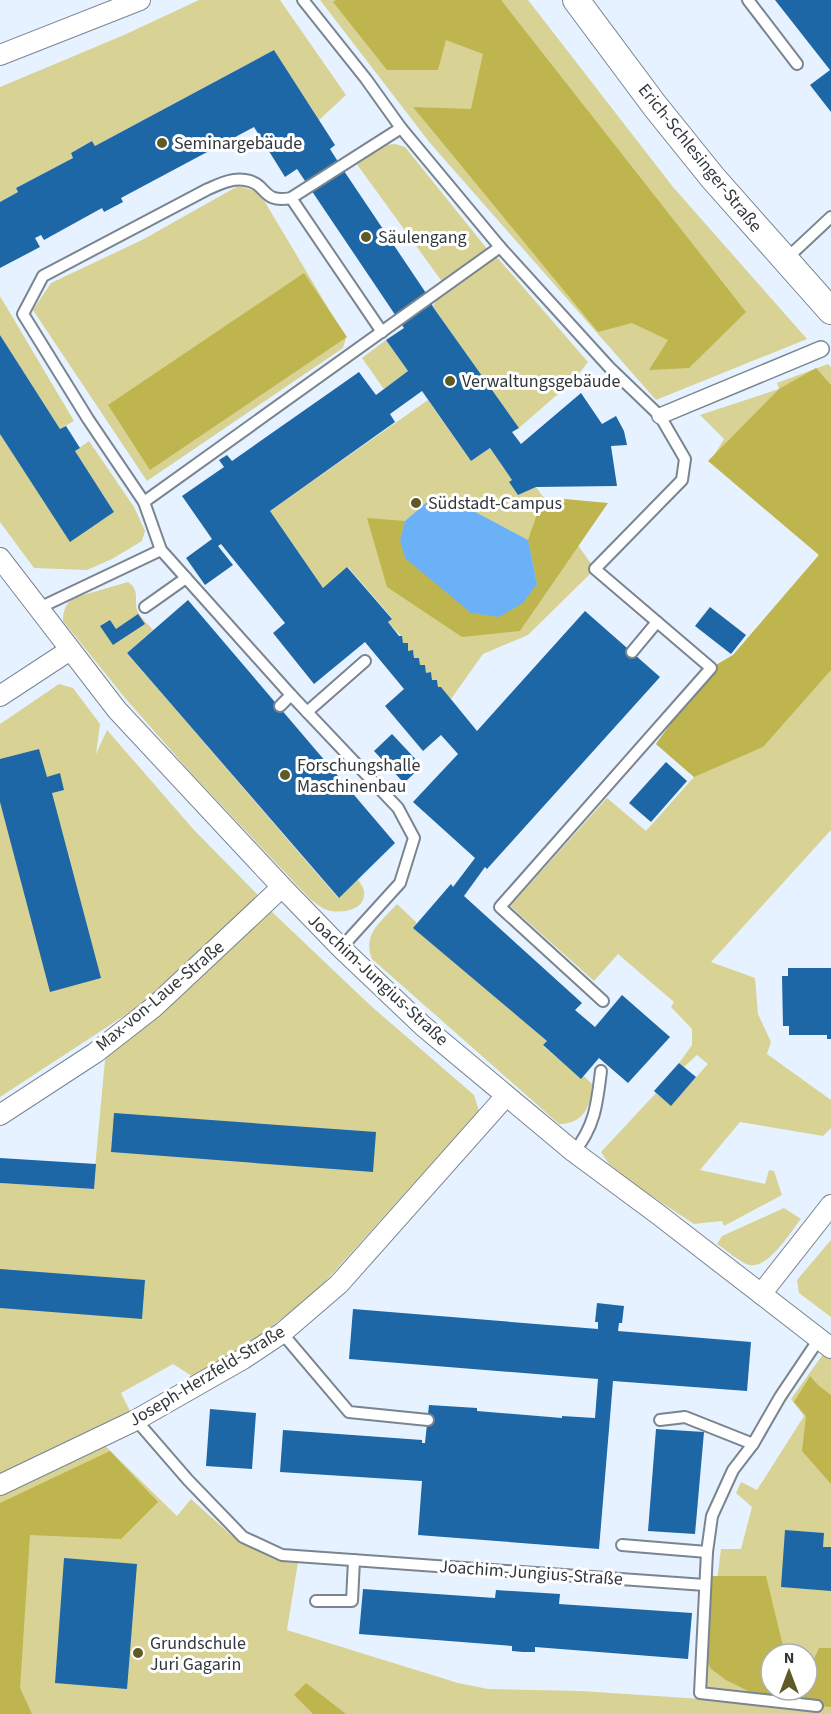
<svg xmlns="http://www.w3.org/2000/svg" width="831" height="1714" viewBox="0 0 831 1714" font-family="'Source Sans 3',sans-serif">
<rect width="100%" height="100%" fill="#e6f2ff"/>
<!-- green -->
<g fill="#d8d394" fill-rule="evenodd">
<path d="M199 0H280L346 95 319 120 274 50 95 146 92 141 71 153 73 158 16 188 18 192 0 202V87L124 35Z"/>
<path d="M320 0H528L673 187 807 339 656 400 430 143Z"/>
<path d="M395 144 405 147 488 250 443 283 356 163 385 145Z"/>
<path d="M238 186 259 192 346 338 343 348 147 481 33 310 51 283 142 240Z"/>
<path d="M496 256 588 362 574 380 519 428 433 307 436 299Z"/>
<path d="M0 296 74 421 60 429 0 335Z"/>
<path d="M386 340 408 371 384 389 362 358Z"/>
<path d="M828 364 831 367V830L711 962 755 978 758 1014 771 1042 767 1054 831 1100V1128L823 1136 740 1122 700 1170 765 1184 769 1170 774 1171 782 1195 724 1226 722 1221 694 1224 635 1185 609 1164 601 1152 656 1093 671 1105 708 1064 697 1055 684 1067 679 1063 692 1045V1029L671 1007 674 1002 618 954 594 981 510 906 607 798 646 831 694 777 656 744 711 668 733 655 819 555 733 482 714 455 724 439 700 415 779 389 777 383Z"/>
<path d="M428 400 471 461 490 448 512 480 509 482 518 495 536 487 595 569 528 635 483 654 451 699 441 687H438L437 680H432L431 672 426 673 425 665H420L419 658H414L413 651H408V643H403L401 636 388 622 392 618 348 567 323 588 270 511Z"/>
<path d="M0 434 70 541 114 512 75 451 89 441 134 507 145 531 142 541 112 559 87 570 34 568 0 522Z"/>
<path d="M128 582C140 590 134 599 137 610 140 617 148 624 153 630L127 653 338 898 358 879C360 883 364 888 364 892 366 911 340 914 327 910 321 908 316 903 311 900L191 773 125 698 63 621C63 611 65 605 73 598Z"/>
<path d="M59 684 73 688 100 724 96 754 107 730 194 830 260 897 162 991 0 1097V724Z"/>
<path d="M397 904 417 923 414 928 547 1041 543 1046 581 1078 584 1076 592 1084C591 1106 584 1124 559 1124L372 959C362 934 381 922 397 904Z"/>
<path d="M271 911 371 1006 474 1095 479 1111 314 1294 255 1339 195 1378 173 1364 121 1393 131 1413 92 1433 177 1516 191 1499 231 1535 267 1555 298 1562 287 1630 458 1683 488 1689 581 1691 702 1699 721 1549H741L752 1507 736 1493 741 1482 757 1490 804 1416 791 1399 831 1343V1714H0V1183L93 1189 106 1049ZM771 1654H807V1690H771Z"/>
<path d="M784 1208 801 1219C790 1232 769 1269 749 1265 741 1263 725 1249 717 1244L722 1236Z"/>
<path d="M831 1240V1317L799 1293 797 1280Z"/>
</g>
<!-- forest -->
<g fill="#bfb54e">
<path d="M336 0H501L746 312 689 368 649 370 668 340 632 323 598 332 413 107 471 109 483 54 446 40 438 70H387L333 2Z"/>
<path d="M304 273 347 337 150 470 108 405Z"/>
<path d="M816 368 831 385V670L763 747 694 777 656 744 711 668 733 655 819 555 708 461 779 389Z"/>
<path d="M543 497 608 503 520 631 462 637 387 587 367 518 405 521 400 540 537 584 528 540Z"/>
<path d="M810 1376 818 1385 831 1395V1484L802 1451 806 1416 794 1402Z"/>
<path d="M110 1451 158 1502 121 1539 30 1535 20 1688 32 1714H0V1503Z"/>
<path d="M705 1576H766L785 1654H771V1690H786L783 1698 754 1694 726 1680 711 1669 702 1652Z"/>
<path d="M819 1648H831V1707L794 1704 800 1690H807V1674Z"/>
<path d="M306 1683 346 1714H313L294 1695Z"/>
</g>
<!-- water -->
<path fill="#6bb1f7" d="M445 501 464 506 528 540 537 584 523 603 499 617 471 613 405 558 400 540 405 521 426 503Z"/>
<!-- building -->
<g fill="#1d67a7">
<path d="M775 0H831V112L810 85 830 70Z"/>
<path d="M274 50 335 145 330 149 342 168 430 299 433 307 519 428 512 432 521 444 581 393 602 424 616 416 624 431 627 445 611 446 617 486 536 487 518 495 509 482 512 480 490 448 471 461 422 391 390 414 395 422 270 511 323 588 347 567 392 619 388 622 399 636H402L403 643H408V651L413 650 414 658H419L420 665H425L426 673 431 672 432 680H437L438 687H441L477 731 585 611 660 677 487 869 485 867 464 896 582 1003 575 1010 595 1027 622 995 670 1037 628 1083 599 1058 581 1079 543 1045 547 1041 413 928 451 884 453 887 475 858 413 802 458 754 441 735 423 751 385 706 404 689 365 642 314 684 273 633 285 623 221 544 218 546 233 565 205 585 186 558 212 539 182 496 224 467 219 460 227 455 232 461 359 372 376 395 408 371 386 340 404 328 297 169 285 177 254 127 121 198 123 202 104 212 102 208 44 240 41 235 35 238 40 247 0 268V202L18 192 16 188 73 158 71 153 92 141 95 146Z"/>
<path d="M0 335 60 429 66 426 80 448 75 451 114 512 70 542 0 434Z"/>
<path d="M188 600 395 843 339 898 127 653Z"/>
<path d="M710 607 746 635 731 654 695 626Z"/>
<path d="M138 614 145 624 113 645 100 626 110 620 116 629Z"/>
<path d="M392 734 422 766 404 783 374 751Z"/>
<path d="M39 749 47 777 60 773 64 790 52 793 101 978 50 992 0 802V759Z"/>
<path d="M666 762 687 781 651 822 629 803Z"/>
<path d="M788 968H831V1039H827V1035H789V1026H783L782 976H788Z"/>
<path d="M679 1063 696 1077 671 1106 654 1091Z"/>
<path d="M114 1113 376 1132 373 1172 111 1152Z"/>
<path d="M0 1158 96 1164 94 1189 0 1183Z"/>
<path d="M0 1269 145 1280 142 1319 0 1308Z"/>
<path d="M597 1303 624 1306 622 1323H619L618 1331 751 1342 747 1391 613 1381 599 1549 418 1535 422 1481 280 1472 283 1430 422 1440V1443H425L429 1405 477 1408V1411L562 1418V1416L595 1418 598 1379 349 1359 353 1309 598 1329V1322H595Z"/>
<path d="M210 1409 256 1413 252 1469 206 1466Z"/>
<path d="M656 1429 704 1432 695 1534 648 1531Z"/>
<path d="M785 1530 824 1533 823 1547H831V1591L781 1587Z"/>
<path d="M64 1558 137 1564 127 1689 55 1683Z"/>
<path d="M363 1589 495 1598 496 1590 560 1594 559 1604 692 1613 688 1659 535 1647V1652H523L512 1651V1646L359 1634Z"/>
</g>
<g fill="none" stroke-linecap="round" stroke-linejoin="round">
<defs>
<g id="service">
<path d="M303 0 366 79 401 128 500 247 609 367 660 416 685 459 682 480 595 569 711 668 500 907 603 1001"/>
<path d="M748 0 797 64"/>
<path d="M291 198 382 332"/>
<path d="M785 260 831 217"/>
<path d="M144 502 88 419 23 314 43 276 208 189C220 184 231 178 245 180 268 183 261 204 291 198L401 128"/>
<path d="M145 607 186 578"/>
<path d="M39 608 161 550"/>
<path d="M632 652 657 622"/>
<path d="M280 706 291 695"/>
<path d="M307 712 365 661"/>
<path d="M341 948 400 883 414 838 398 808 291 695 161 550 144 502 500 247"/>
<path d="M574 1152C595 1126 597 1104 601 1071"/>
<path d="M282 1333 349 1412 428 1420"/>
<path d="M136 1420 188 1480 243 1537 282 1555 705 1585"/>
<path d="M660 1420 685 1417 753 1444"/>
<path d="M622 1545 707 1552"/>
<path d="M316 1601H352L354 1560"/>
<path d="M817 1706 700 1693 707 1552 712 1516 733 1470 753 1444 780 1397 819 1339"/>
</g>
<path id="pedestrian" d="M660 416 821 349"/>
<g id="minor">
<path d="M0 55 140 0"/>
<path d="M0 558 117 710 282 887 341 948 423 1026 574 1152 659 1215 831 1348"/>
<path d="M0 696 70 650"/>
<path d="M0 1115 95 1053 154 1007 282 887"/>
<path d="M761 1294 831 1205"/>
<path d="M0 1485 136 1420 243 1359 282 1333 339 1284 506 1096"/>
</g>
<path id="tertiary" d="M576 0 655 106 713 178 831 311"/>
</defs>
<!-- service casing -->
<use href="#service" stroke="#7a8590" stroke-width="14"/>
<!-- pedestrian casing -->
<use href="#pedestrian" stroke="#7a8590" stroke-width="18"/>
<!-- minor casing -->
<use href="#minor" stroke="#7a8590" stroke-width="22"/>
<!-- tertiary casing -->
<use href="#tertiary" stroke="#7a8590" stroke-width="28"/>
<!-- service -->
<use href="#service" stroke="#fff" stroke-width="10"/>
<!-- pedestrian -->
<use href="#pedestrian" stroke="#fff" stroke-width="15"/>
<!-- minor -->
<use href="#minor" stroke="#fff" stroke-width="20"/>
<!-- tertiary -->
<use href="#tertiary" stroke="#fff" stroke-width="26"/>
</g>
<!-- markers -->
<g fill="#5e5925" stroke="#fff" stroke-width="2">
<circle cx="162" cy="143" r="6"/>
<circle cx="366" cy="237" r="6"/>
<circle cx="450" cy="381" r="6"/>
<circle cx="416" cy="503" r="6"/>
<circle cx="285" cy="775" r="6"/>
<circle cx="138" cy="1653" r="6"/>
</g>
<g text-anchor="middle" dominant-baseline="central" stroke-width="6" stroke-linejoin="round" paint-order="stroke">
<!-- poi labels -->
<g font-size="18" fill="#32373c" stroke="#fff" text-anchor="start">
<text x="174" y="143">Seminargebäude</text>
<text x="378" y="237">Säulengang</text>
<text x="462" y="381">Verwaltungsgebäude</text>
<text x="428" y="503">Südstadt-Campus</text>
<text x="297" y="765">Forschungshalle<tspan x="297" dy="21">Maschinenbau</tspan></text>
<text x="150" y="1643">Grundschule<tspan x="150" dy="21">Juri Gagarin</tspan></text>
</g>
<!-- street labels -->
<g font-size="18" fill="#32373c" stroke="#fff">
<text transform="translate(700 158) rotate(51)">Erich-Schlesinger-Straße</text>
<text transform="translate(378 980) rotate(43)">Joachim-Jungius-Straße</text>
<text transform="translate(160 996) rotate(-40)">Max-von-Laue-Straße</text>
<text transform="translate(207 1376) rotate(-31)">Joseph-Herzfeld-Straße</text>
<text transform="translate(531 1573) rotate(4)">Joachim-Jungius-Straße</text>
</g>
</g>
<!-- north arrow -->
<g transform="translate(789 1672)"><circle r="28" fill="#ffffff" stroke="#adafb1" stroke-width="1.5"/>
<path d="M0-4.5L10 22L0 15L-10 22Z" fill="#5e5925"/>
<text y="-9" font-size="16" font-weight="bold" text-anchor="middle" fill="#32373c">N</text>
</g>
</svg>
